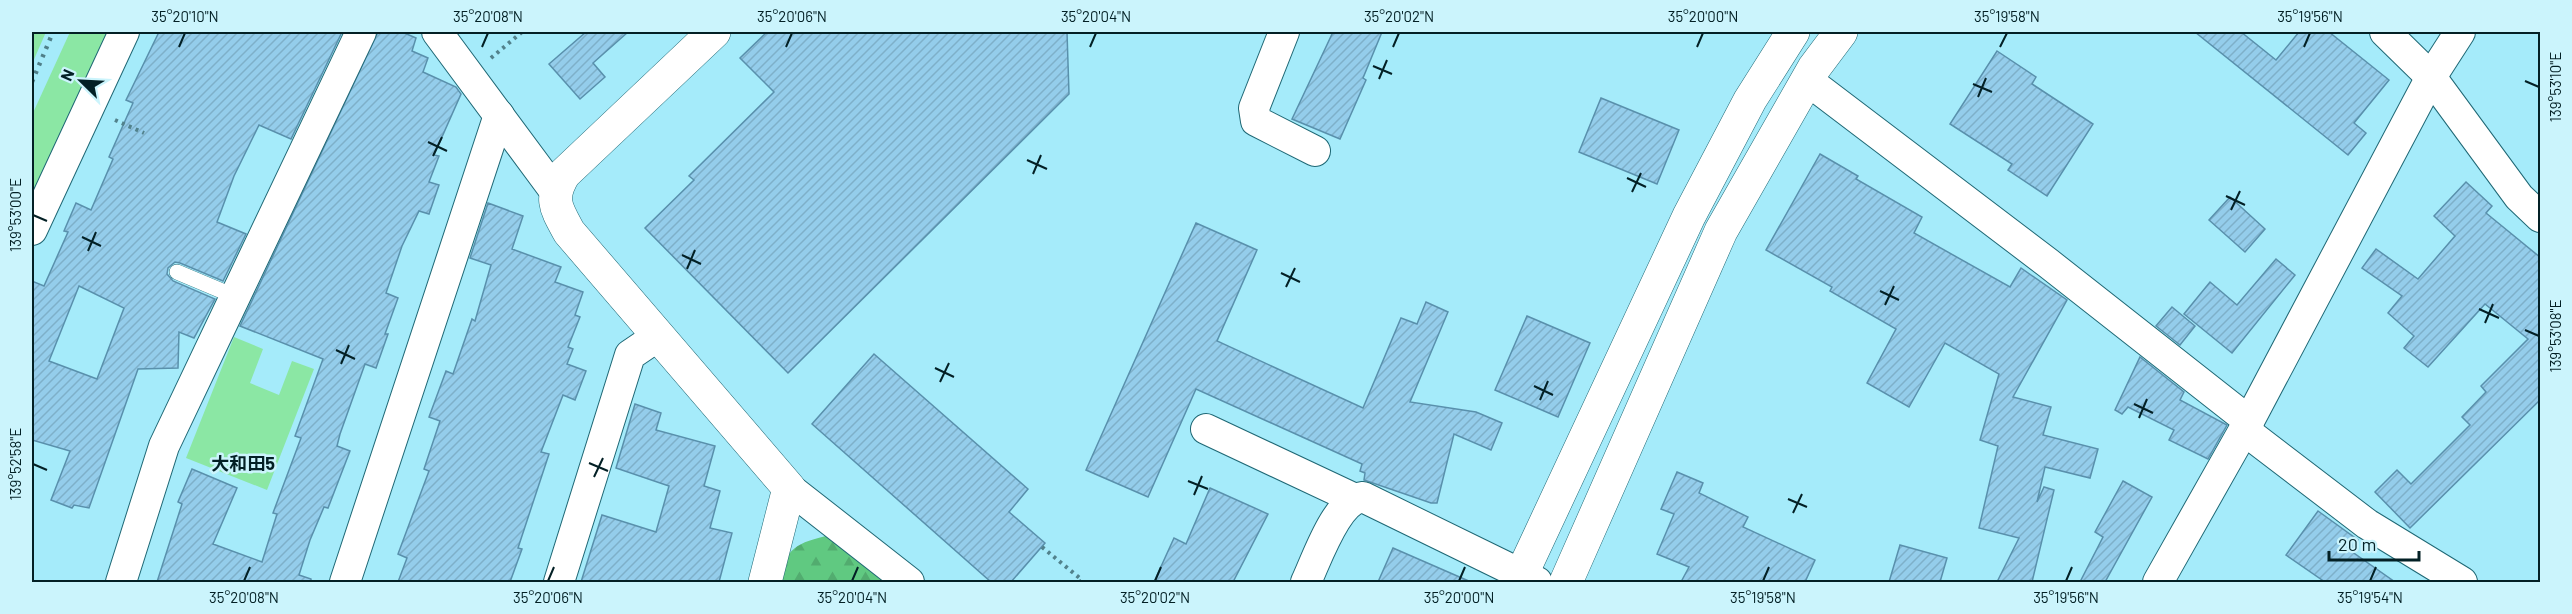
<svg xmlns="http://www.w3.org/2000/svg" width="2572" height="614" viewBox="0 0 2572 614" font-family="Barlow,'Noto Sans JP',sans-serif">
<defs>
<pattern id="forest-firs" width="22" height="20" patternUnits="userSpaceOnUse" patternTransform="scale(1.5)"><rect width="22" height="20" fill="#60c981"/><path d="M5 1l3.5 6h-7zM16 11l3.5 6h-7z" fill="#52ac6f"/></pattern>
<pattern id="building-hatch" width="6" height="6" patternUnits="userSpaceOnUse" patternTransform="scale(1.5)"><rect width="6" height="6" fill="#94cdeb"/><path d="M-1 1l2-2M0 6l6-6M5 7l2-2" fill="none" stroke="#7eb0c9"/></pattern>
</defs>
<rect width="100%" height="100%" fill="#a5ebfa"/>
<!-- grass -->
<g fill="#8be7a4">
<path d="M32 32H46L32 64Z"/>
<path d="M70 32H109L32 197V115Z"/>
<path d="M234 337 263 349 250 383 279 395 292 361 314 369 267 490 186 458Z"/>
</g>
<!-- forest -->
<path fill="url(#forest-firs)" d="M838 533 903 582H777C788 542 800 543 838 533Z"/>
<!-- building -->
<g fill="url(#building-hatch)" stroke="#5990ac" stroke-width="1.5" fill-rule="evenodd">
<path d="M159 32H342L291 139 259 125 234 176 217 222 246 234 223 281 180 263 175 262 168 268 167 274 173 281 215 299 194 338 179 332 178 368 138 369 89 508 74 505 72 508 51 500 70 451 32 440V281L44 286 68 232 64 231 76 203 91 210 113 159 109 157 133 103 126 100ZM79 286 124 308 97 379 49 361Z"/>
<path d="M378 32H402L416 38 412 51 428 58 423 72 456 87 461 94 434 155 439 156 429 182 439 185 429 214 419 211 402 246 386 293 398 298 385 334H388L376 368 365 364 340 434 337 446 350 451 328 508 324 507 310 540 299 575 311 579V582H157L182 504 178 502 192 469 237 488 213 544 262 562 277 514 273 513 301 438 295 436 323 359 240 326Z"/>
<path d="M586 32H628L593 63 605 77 580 99 549 64Z"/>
<path d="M767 32H1067L1069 94 788 373 645 228 694 180 689 176 774 92 740 58Z"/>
<path d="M1333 32H1382L1363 78 1366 80 1340 139 1292 119Z"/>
<path d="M2195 32H2241L2276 60 2299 32H2329L2389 80 2354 123 2366 133 2348 155Z"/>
<path d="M1997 51 2036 77 2032 84 2093 124 2047 196 2008 170 2012 164 1950 124Z"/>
<path d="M1601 98 1679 130 1657 184 1579 152Z"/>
<path d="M1820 154 1858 176 1856 179 1922 217 1914 233 2010 287 2021 268 2067 300 2013 397 2051 407 2043 435 2098 449 2090 478 2045 467 2037 502 2044 487 2054 490 2032 582H1997L2019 538 1979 528 1998 446 1980 440 1999 374 1945 343 1909 407 1867 383 1896 329 1830 291 1832 287 1766 250Z"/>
<path d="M2466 182 2492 206 2486 213 2541 258V399L2410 528 2375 492 2397 470 2411 484 2470 425 2462 417 2486 392 2481 386 2528 339 2485 304 2428 367 2404 348 2414 336 2388 313 2402 296 2362 268 2376 249 2418 279 2455 236 2434 216Z"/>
<path d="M2230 197 2265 229 2245 252 2209 220Z"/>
<path d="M488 203 523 216 512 249 561 267 555 282 583 292 575 315 580 317 568 347 573 349 567 364 586 371 575 400 563 395 541 452 549 454 518 548 522 549 510 582H398L407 558 398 554 429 471 424 469 440 421 429 417 446 371 453 374 472 319 475 321 491 265 470 258Z"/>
<path d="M1196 223 1257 250 1217 341 1363 408 1401 318 1417 324 1426 302 1448 312 1410 402 1476 412 1502 423 1491 450 1454 434 1437 503H1431L1364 480 1365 473 1360 471 1362 464 1196 389 1148 497 1086 470Z"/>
<path d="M2276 259 2295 275 2232 353 2184 314 2210 282 2237 305Z"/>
<path d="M2172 307 2195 326 2180 345 2156 326Z"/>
<path d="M1527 316 1590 343 1558 417 1495 390Z"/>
<path d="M874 354 1028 489 1009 512 1045 543 1011 582H991L812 424Z"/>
<path d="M2140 357 2184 392 2180 400 2227 425 2208 459 2169 440 2174 430 2128 407 2122 414 2115 410Z"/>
<path d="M635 404 661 413 656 430 715 446 704 486 720 491 710 528 732 533 719 582H581L602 515 656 532 669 486 616 468Z"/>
<path d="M1677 472 1703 483 1699 493 1748 517 1743 527 1815 560 1805 582H1681L1689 567 1657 554 1674 514 1661 509Z"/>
<path d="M2123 481 2152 497 2105 582H2080L2103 537 2095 532Z"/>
<path d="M1210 488 1268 514 1233 582H1154L1174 538 1186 544Z"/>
<path d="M2318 511 2358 540 2351 551 2395 582H2325L2286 555Z"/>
<path d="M1900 545 1947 558 1940 582H1889Z"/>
<path d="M1393 548 1471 582H1378Z"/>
</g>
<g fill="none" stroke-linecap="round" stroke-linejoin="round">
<defs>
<path id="lane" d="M177 272 234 296"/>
<g id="street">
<path d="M437 32 554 190"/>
<path d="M1284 32 1254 108 1256 121 1315 151"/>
<path d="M2385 32 2431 77 2519 197 2540 217"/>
<path d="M1807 80 2048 263 2249 421"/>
<path d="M32 230 124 32"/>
<path d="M1206 429 1353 498"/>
<path d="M2244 430 2367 524 2462 582"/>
<path d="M789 488 909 582"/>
<path d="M121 582 164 446 361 32"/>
<path d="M345 582 499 115"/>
<path d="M559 582 630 355 658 336"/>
<path d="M1306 582C1317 559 1336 500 1363 497L1537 582"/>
<path d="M2158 582 2249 421 2431 77 2460 32"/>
</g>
<g id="secondary">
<path d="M714 32 564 174C549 199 556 208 569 232L789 488 765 582"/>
<path d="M1518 582 1689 216 1750 100 1793 32"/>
<path d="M1566 582 1721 231 1814 68 1841 32"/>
</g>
</defs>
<!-- lane casing -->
<use href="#lane" stroke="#1f6875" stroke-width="16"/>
<!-- street casing -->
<use href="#street" stroke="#1f6875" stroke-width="32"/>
<!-- secondary casing -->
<use href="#secondary" stroke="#1f6875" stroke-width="34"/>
<!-- path -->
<g stroke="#52828c" stroke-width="4" stroke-dasharray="3 4.5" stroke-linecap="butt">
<path d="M491 58 522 32"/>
<path d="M115 120 144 133"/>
<path d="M1042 547 1082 580 1080 582"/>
</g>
<!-- lane -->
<use href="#lane" stroke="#fff" stroke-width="15"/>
<!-- street -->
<use href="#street" stroke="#fff" stroke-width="30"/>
<!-- secondary -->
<use href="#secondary" stroke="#fff" stroke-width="33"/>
<!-- rail -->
<path stroke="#4f7f89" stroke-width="4.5" stroke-dasharray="3 6" stroke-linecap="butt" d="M32 82 53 32"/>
</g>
<!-- ticks -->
<path fill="none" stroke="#032025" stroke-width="2" d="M179 47 185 33M482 47 488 33M786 47 792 33M1090 47 1096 33M1393 47 1399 33M1697 47 1703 33M2000 47 2007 33M2304 47 2310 33M1373 66 1392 74M1379 79 1387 60M2525 81 2539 87M1973 84 1992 92M1978 97 1986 78M428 142 447 151M433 156 442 137M1027 160 1047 169M1033 174 1041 155M1627 178 1646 187M1632 192 1641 173M2226 196 2245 205M2231 210 2240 191M33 215 47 221M82 237 101 246M88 251 96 232M682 255 701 264M687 269 695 250M1281 273 1300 282M1286 287 1295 268M1880 291 1899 300M1885 305 1894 286M2479 309 2499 318M2485 323 2493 304M2525 330 2539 336M336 350 355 359M341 364 349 345M935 368 954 377M940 382 949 363M1534 386 1553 395M1540 400 1548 381M2134 404 2153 413M2139 418 2147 399M589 463 608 471M33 464 47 470M594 477 603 458M1188 481 1208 489M1194 495 1202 476M1788 499 1807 507M1793 513 1802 494M244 581 250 567M548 581 554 567M852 581 858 567M1155 581 1161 567M1459 581 1465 567M1763 581 1769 567M2066 581 2072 567M2370 581 2376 567"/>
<g text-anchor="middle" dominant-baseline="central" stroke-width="5" stroke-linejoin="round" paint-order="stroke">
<!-- neighbourhood labels -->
<g font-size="18" font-weight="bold" fill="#032025" stroke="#cbf4fc">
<text x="243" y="463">大和田5</text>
</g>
</g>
<!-- border -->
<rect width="2572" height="614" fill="none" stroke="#cbf4fc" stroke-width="66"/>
<!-- north arrow -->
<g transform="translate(81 81) rotate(294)" stroke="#cbf4fc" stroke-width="4.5" paint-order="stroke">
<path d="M0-4.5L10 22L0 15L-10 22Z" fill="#032025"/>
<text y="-9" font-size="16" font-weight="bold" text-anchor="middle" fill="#032025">N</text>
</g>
<!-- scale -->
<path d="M2329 551v9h90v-9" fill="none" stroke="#032025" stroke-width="3"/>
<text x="2338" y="551" font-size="18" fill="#032025" stroke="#cbf4fc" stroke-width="4.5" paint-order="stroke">20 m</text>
<rect x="33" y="33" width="2506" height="548" fill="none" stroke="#032025" stroke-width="2"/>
<g font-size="15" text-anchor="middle" fill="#032025">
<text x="185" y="22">35°20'10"N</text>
<text x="488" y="22">35°20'08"N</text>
<text x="792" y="22">35°20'06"N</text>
<text x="1096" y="22">35°20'04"N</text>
<text x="1399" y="22">35°20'02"N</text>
<text x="1703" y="22">35°20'00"N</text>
<text x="2007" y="22">35°19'58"N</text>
<text x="2310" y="22">35°19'56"N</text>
<text transform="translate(2556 87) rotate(-90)" y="5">139°53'10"E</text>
<text transform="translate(16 215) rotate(-90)" y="5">139°53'00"E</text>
<text transform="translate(2556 336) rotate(-90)" y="5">139°53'08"E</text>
<text transform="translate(16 464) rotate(-90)" y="5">139°52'58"E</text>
<text x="244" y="603">35°20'08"N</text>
<text x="548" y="603">35°20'06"N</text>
<text x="852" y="603">35°20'04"N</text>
<text x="1155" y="603">35°20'02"N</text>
<text x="1459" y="603">35°20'00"N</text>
<text x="1763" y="603">35°19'58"N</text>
<text x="2066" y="603">35°19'56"N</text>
<text x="2370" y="603">35°19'54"N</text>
</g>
</svg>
